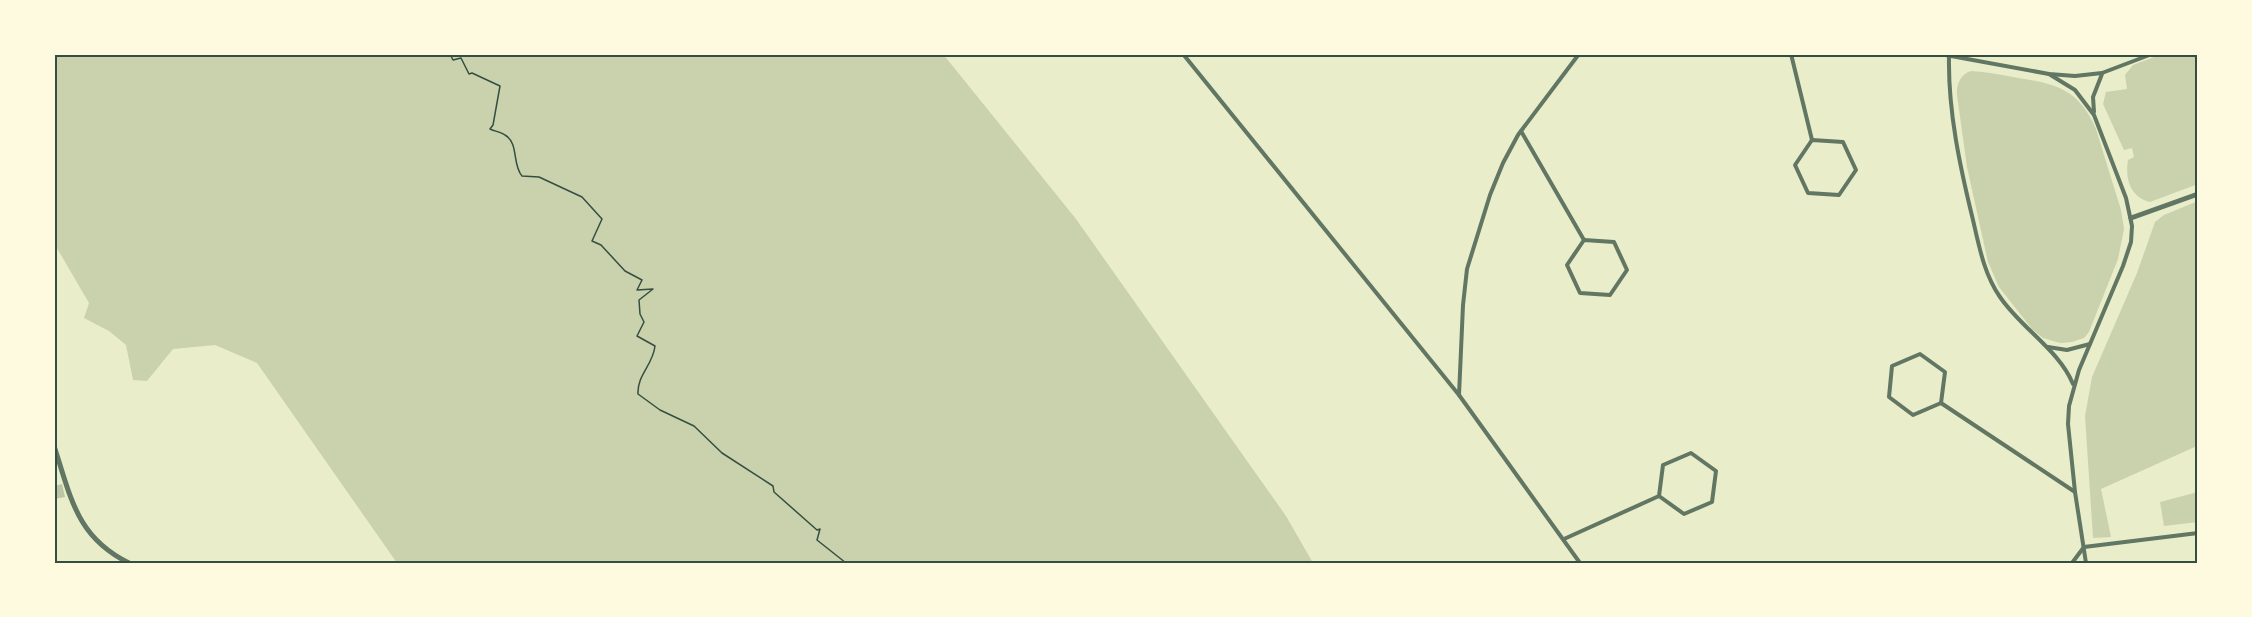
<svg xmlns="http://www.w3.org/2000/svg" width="2252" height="617" viewBox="0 0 2252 617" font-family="'Noto Sans',sans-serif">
<rect width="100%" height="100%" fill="#e9edc9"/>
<!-- green -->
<g fill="#cad2ad">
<path d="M54 54H943L1076 219 1286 516 1313 563H397L257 363 215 345 173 349 147 381 133 380 126 345 109 331 84 318 89 303 54 243Z"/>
<path d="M2162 54H2198V184L2150 202C2130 197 2125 179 2128 160L2134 157 2132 148 2124 150 2103 104 2106 92 2127 89 2125 75 2133 65Z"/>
<path d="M1971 71C1987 72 2003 75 2018 78 2058 84 2079 90 2096 129L2121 210 2124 229 2118 259 2089 332 2084 338 2072 342 2060 343 2043 338 2032 329 1999 287 1988 262 1967 167 1957 95C1956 84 1961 74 1971 71Z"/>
<path d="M2198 201V454L2197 446 2101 489 2111 537 2093 538 2085 416 2092 377 2137 273 2155 222 2164 215Z"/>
<path d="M2198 492V522L2164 526 2160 502Z"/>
</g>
<!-- building -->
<path fill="#bcc5a7" d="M62 484 65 497 54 499V486Z"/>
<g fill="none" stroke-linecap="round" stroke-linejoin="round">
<!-- path -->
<path stroke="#344e41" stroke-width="1.5" d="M450 54 453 60 461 58 469 74 472 73 500 86 493 125 490 129C494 131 501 132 505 135 519 143 512 165 522 176L539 177 582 197 602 219 592 241 601 245 625 271 642 280 637 290 653 289 639 300 640 314 644 322 637 336 655 346C653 365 637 375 638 394L660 410 694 426 722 453 773 486 774 492 817 530 820 529 817 540 846 563"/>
<!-- minor -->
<g stroke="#617663" stroke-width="4">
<path d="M1183 54 1459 395 1580 563"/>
<path d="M1791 54 1812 140"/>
<path d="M1940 54 2049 74 2075 76 2102 73 2152 54"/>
<path d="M1949 57C1948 111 1960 167 1973 220 1979 246 1984 274 2000 297 2021 328 2059 350 2073 384"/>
<path d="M2049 74 2075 90 2094 115 2126 198 2132 226 2131 242 2123 266 2079 370 2069 406 2068 424 2075 492 2086 563"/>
<path d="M2094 112 2093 97 2102 74"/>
<path d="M1521 131 1584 240"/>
<path d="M1812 140 1843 142 1856 170 1839 195 1808 193 1795 165Z"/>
<path d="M1584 240 1614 242 1627 270 1610 295 1580 293 1567 265Z"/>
<path d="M2048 347 2067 350 2090 344"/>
<path d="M1920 354 1945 372 1941 403 1913 415 1889 397 1892 366Z"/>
<path d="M1459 395 1463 305 1467 269 1490 195 1503 163 1518 135 1579 54"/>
<path d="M1941 403 2075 492"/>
<path d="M1691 453 1716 471 1712 502 1684 514 1659 496 1663 465Z"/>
<path d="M1564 539 1659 496"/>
<path d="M2072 563 2084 547 2198 533"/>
</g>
<!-- tertiary -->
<g stroke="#617663" stroke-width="5">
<path d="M2131 218 2198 194"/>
<path d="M54 446C71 497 76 537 129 563"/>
</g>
</g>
<!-- border -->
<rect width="2252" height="617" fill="none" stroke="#fefae0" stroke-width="111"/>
<rect x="56" y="56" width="2140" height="506" fill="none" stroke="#344e41" stroke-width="2"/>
</svg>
